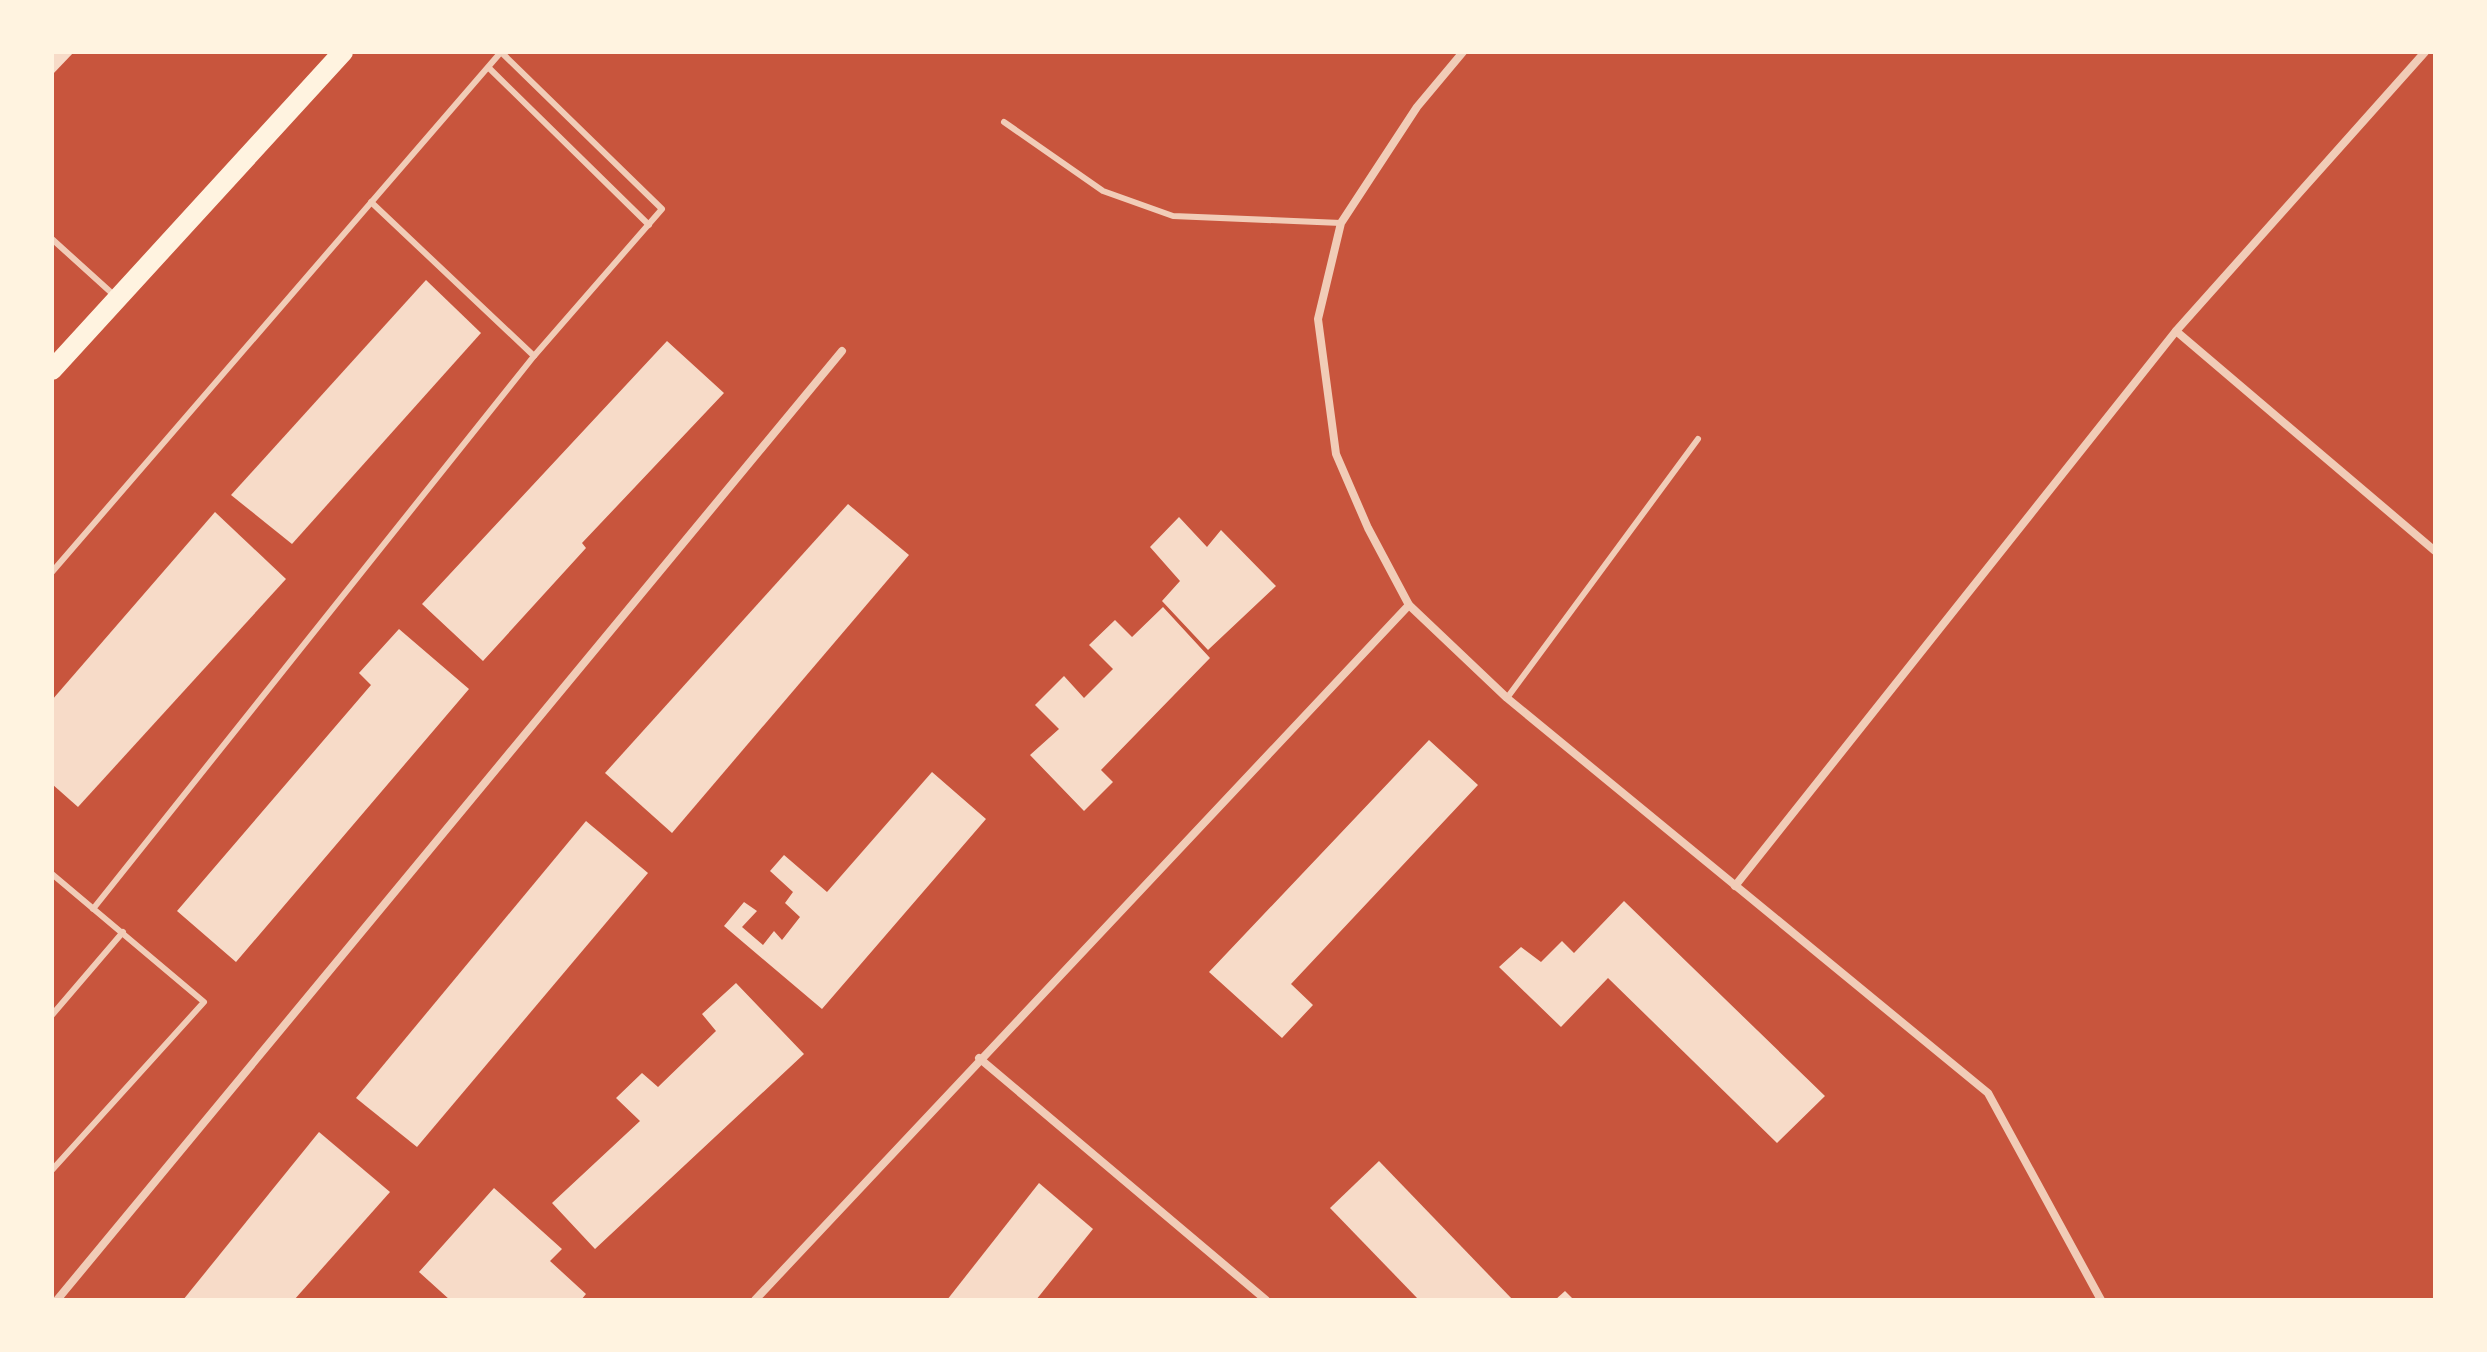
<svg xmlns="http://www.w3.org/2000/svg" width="2487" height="1352" viewBox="0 0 2487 1352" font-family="Cabin,sans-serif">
<rect width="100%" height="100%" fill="#c8553d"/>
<!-- building -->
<g fill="#f7dbc8">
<path d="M52 52H74L52 75Z"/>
<path d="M426 280 481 333 292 544 231 495Z"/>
<path d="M667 341 724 393 582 543 586 548 483 661 422 604Z"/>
<path d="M848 504 909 555 672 833 605 773Z"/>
<path d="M215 512 286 579 78 807 52 784V700Z"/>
<path d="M1179 517 1207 547 1221 530 1276 586 1208 650 1162 601 1180 581 1150 547Z"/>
<path d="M1163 607 1210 658 1101 770 1113 782 1084 811 1030 755 1059 729 1035 705 1064 676 1084 698 1113 669 1089 645 1115 620 1132 637Z"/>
<path d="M399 629 469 689 236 962 177 911 371 685 359 673Z"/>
<path d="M1429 740 1478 785 1291 984 1313 1005 1282 1038 1209 972Z"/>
<path d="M932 772 986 819 822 1009 724 926 744 902 757 911 742 927 763 945 774 931 782 940 800 917 785 903 793 892 770 871 784 855 827 892Z"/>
<path d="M586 821 648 873 417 1147 356 1098Z"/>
<path d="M1624 901 1825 1096 1777 1143 1608 978 1561 1027 1499 967 1521 947 1541 962 1562 941 1574 953Z"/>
<path d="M736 983 804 1054 595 1249 552 1203 640 1121 616 1098 642 1073 658 1087 716 1031 702 1014Z"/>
<path d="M319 1132 390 1192 294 1300H183Z"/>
<path d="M1379 1161 1513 1300H1419L1330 1208Z"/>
<path d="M1039 1183 1093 1229 1036 1300H947Z"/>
<path d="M494 1188 562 1249 550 1261 586 1294 581 1300H450L419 1272Z"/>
<path d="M1565 1291 1574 1300H1555Z"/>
</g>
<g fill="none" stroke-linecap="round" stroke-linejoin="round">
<!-- service -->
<g stroke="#f1ccb7" stroke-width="6">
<path d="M489 68 649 225"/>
<path d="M1004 122 1103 191 1173 216 1341 223"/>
<path d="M371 202 534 356"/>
<path d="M52 239 115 296"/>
<path d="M52 572 501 52"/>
<path d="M1507 698 1698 439"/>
<path d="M52 874 204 1002 52 1170"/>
<path d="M93 909 534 356 662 209 501 52"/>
<path d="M52 1015 123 932"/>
</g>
<!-- minor -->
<g stroke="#f1ccb7" stroke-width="8">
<path d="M1463 52 1417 107 1341 223 1318 319 1336 454 1368 528 1409 605 1507 698 1988 1093 2101 1300"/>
<path d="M2176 331 2435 551"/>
<path d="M1735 886 2176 331 2425 52"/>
<path d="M979 1058 1266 1300"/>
<path d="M57 1300 842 351"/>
<path d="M755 1300 1409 605"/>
</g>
<!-- primary -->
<path stroke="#fff3e0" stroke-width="20" d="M52 370 343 52"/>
</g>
<!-- border -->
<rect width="2487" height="1352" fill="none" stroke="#fff3e0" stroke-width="108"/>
</svg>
